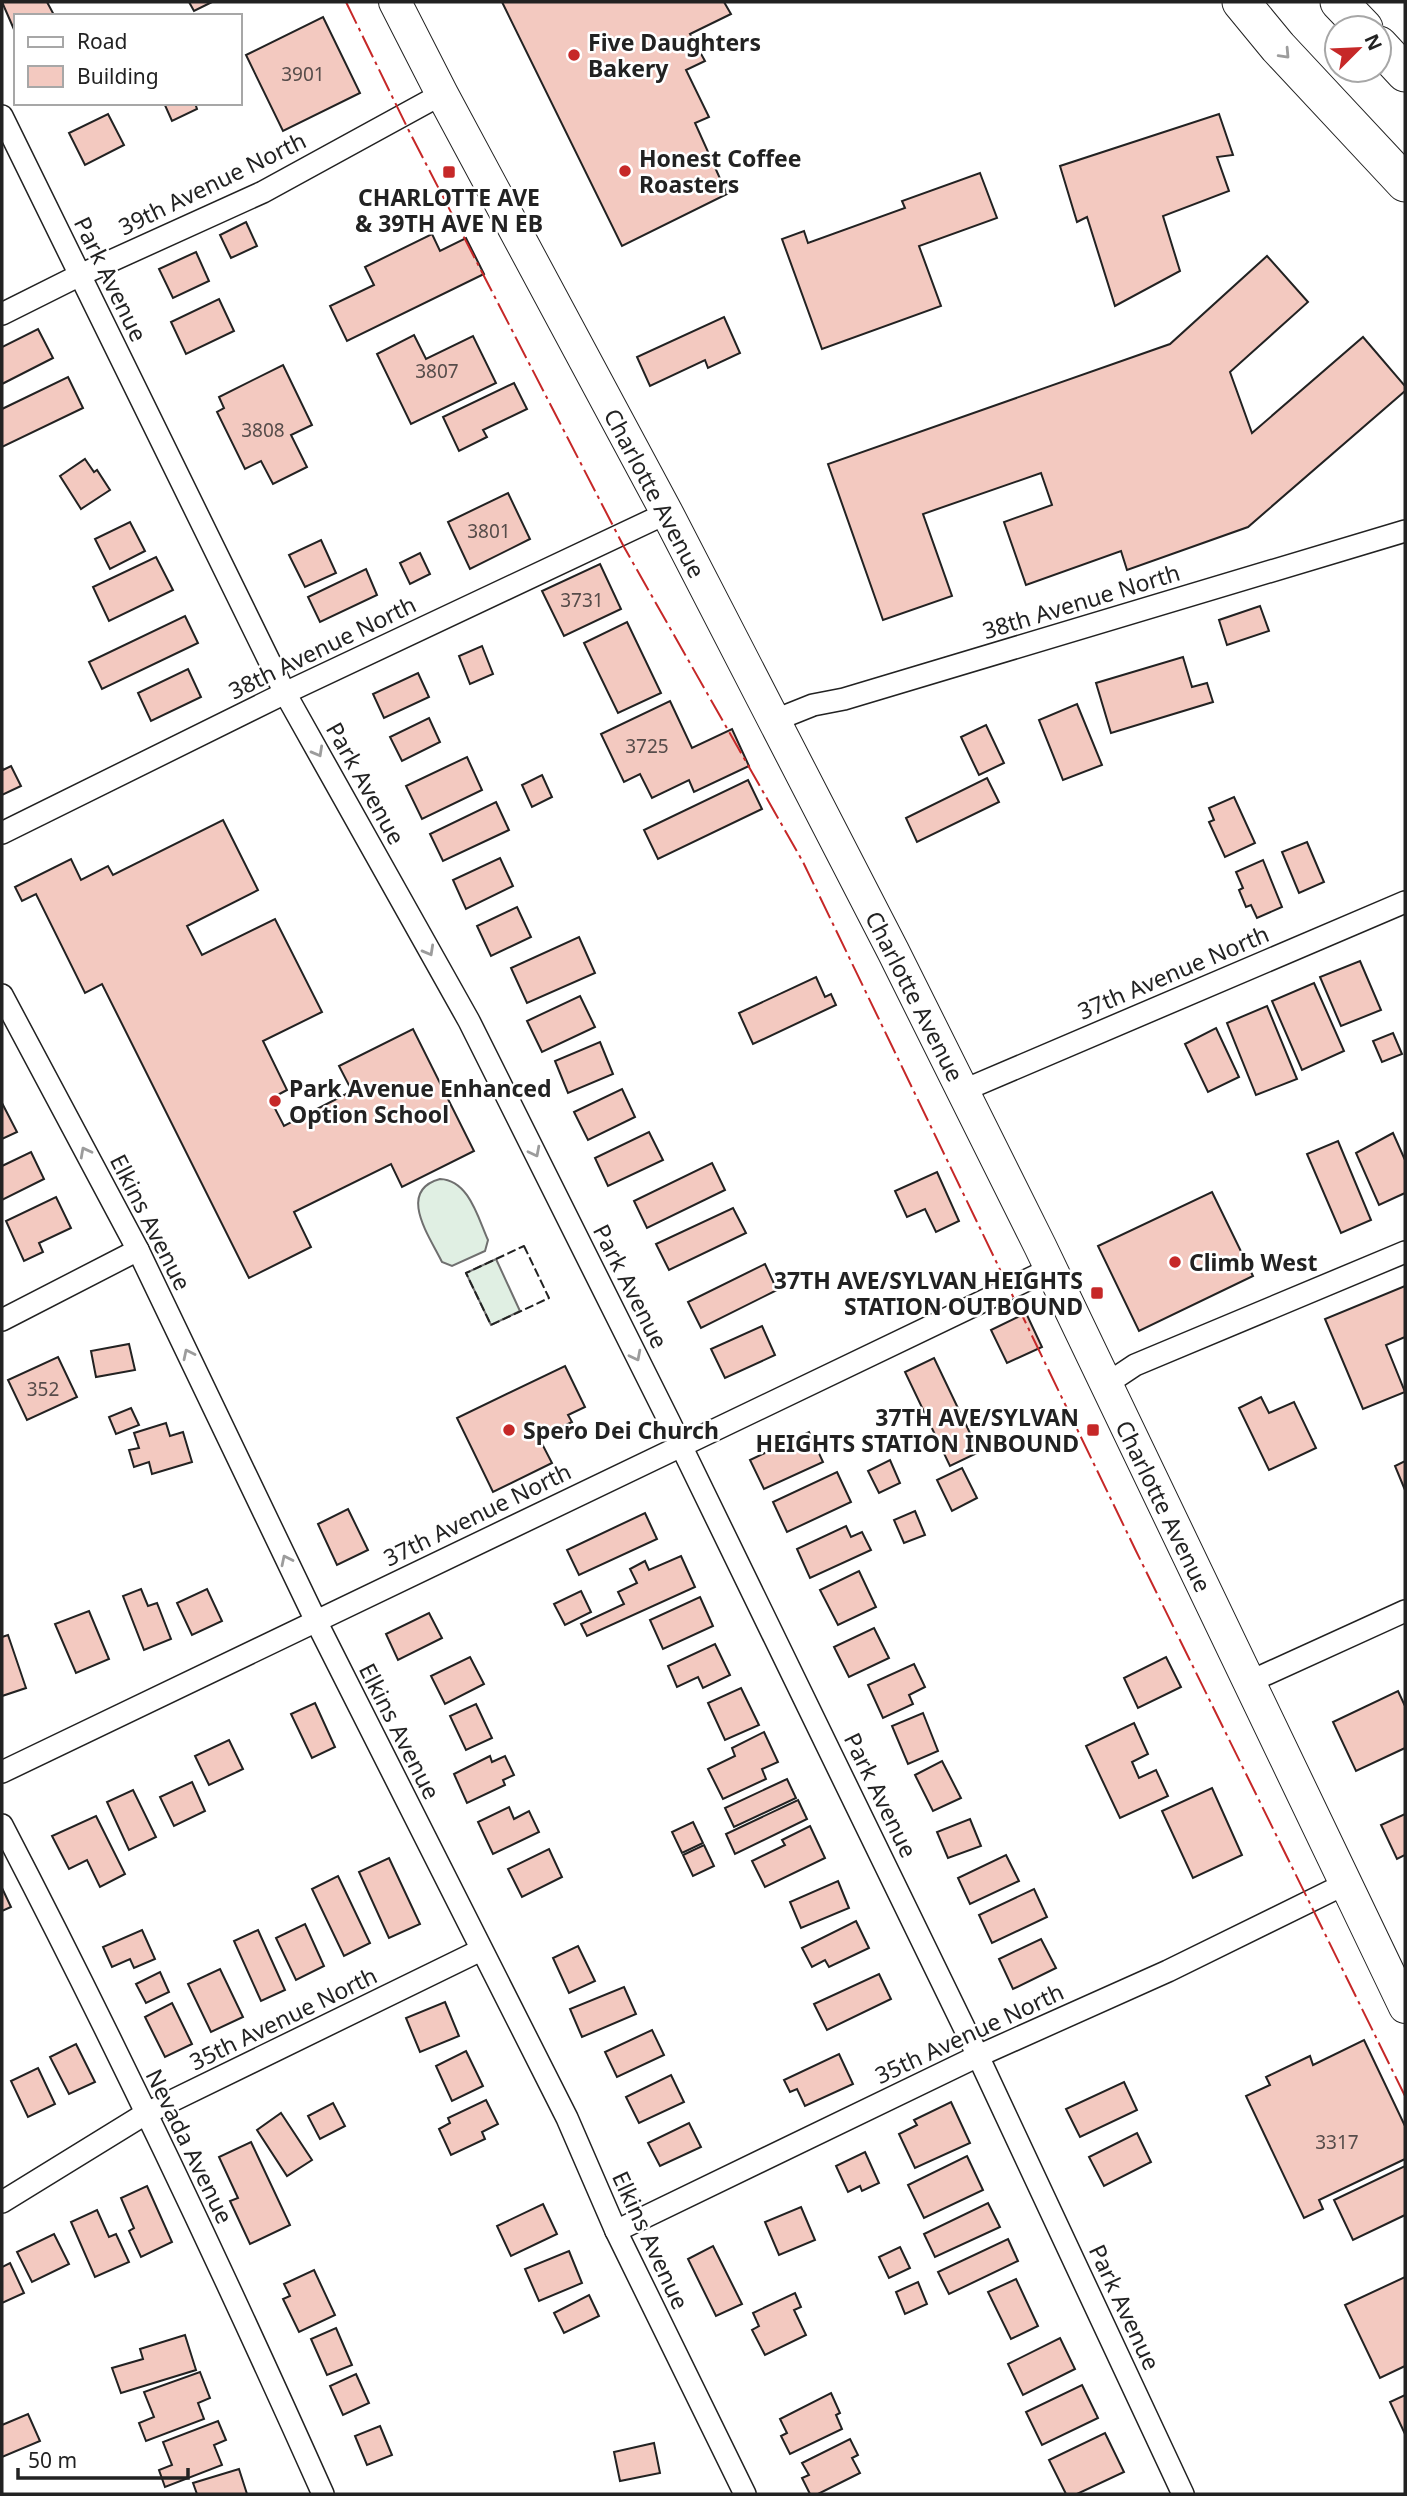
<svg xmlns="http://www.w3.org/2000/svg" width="1407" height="2496" viewBox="0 0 1407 2496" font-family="'Noto Sans',sans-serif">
<rect width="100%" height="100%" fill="#fff"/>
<!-- green -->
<g fill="#e0efe3" stroke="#6f6f6f" stroke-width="2">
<path d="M440 1179C469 1180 478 1218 488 1240L485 1251 452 1266 442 1262C430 1237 396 1191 440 1179Z"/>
<path d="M496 1259 520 1311 491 1325 466 1273Z"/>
</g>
<!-- building -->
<g fill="#f3c9c0" stroke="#222" stroke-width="2">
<path d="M2 2H47L54 15 16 16V34Z"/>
<path d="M189 2H212L194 11Z"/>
<path d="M502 2H724L731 14 690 34 705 61 686 70 709 117 695 123 727 194 622 246Z"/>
<path d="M323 17 360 93 283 131 246 55Z"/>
<path d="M164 103H195L197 109 172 121Z"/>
<path d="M108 114 124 145 85 165 69 133Z"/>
<path d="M1219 114 1233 155 1217 157 1229 191 1163 216 1180 271 1115 306 1087 217 1077 222 1060 166Z"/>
<path d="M980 173 997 218 919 246 941 306 822 349 782 239 804 231 808 243 905 208 902 201Z"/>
<path d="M246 222 257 246 231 258 220 235Z"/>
<path d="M432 234 440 251 466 238 484 274 347 341 330 306 374 285 365 267Z"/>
<path d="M196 252 209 281 173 298 159 269Z"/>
<path d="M1267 256 1308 302 1230 372 1252 433 1363 337 1405 386V391L1248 527 1127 570 1121 551 1026 585 1004 522 1052 505 1041 473 923 514 952 596 883 620 828 464 1170 344Z"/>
<path d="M219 299 234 331 186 354 171 322Z"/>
<path d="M724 317 740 353 708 368 705 360 650 386 637 357Z"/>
<path d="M38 329 53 358 2 384V347Z"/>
<path d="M414 335 426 359 473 336 496 383 411 424 377 354Z"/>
<path d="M283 365 312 425 291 435 307 467 273 484 261 461 245 469 217 412 224 408 219 397Z"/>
<path d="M68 377 83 408 2 447V409Z"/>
<path d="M514 383 527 409 483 430 487 437 459 451 443 417Z"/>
<path d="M85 459 94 472 97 470 110 490 81 509 60 476Z"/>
<path d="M508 493 530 539 470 569 448 522Z"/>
<path d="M130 522 145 551 110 569 95 539Z"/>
<path d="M321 540 336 573 305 587 289 555Z"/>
<path d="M420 553 430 574 410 584 400 563Z"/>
<path d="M156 557 173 590 109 621 93 587Z"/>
<path d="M600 564 621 609 564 636 542 591Z"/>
<path d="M366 569 377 595 320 622 308 597Z"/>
<path d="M1260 606 1269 631 1227 645 1219 620Z"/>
<path d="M185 616 198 643 102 689 89 662Z"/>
<path d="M627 622 661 693 618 713 584 643Z"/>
<path d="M482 646 493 674 470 684 459 656Z"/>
<path d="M1183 657 1192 687 1207 683 1213 702 1111 733 1096 683Z"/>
<path d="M188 669 201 697 151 721 138 693Z"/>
<path d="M418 673 429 697 384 718 373 694Z"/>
<path d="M670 701 692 748 732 729 749 766 694 792 689 780 652 798 640 774 624 782 601 734Z"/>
<path d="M1077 704 1102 765 1063 780 1039 720Z"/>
<path d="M429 718 440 742 402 761 390 737Z"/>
<path d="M986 725 1004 763 979 775 961 737Z"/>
<path d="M467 757 482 790 422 819 406 786Z"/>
<path d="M11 766 21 786 2 795V767L3 770Z"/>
<path d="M542 775 552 797 532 807 522 785Z"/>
<path d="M987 778 999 802 917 842 906 818Z"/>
<path d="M748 780 762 809 658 859 644 830Z"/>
<path d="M1234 797 1255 843 1225 857 1209 822 1214 820 1209 808Z"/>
<path d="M496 802 509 830 443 861 430 834Z"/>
<path d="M223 820 258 890 187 926 202 955 275 919 322 1012 263 1041 287 1090 270 1099 284 1126 352 1091 339 1066 413 1029 474 1151 402 1187 391 1164 294 1212 311 1247 249 1278 102 984 85 993 36 894 22 901 15 887 71 859 81 880 108 866 113 875Z"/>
<path d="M1307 842 1324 882 1299 893 1282 852Z"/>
<path d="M500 858 513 886 466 909 453 880Z"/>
<path d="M1263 860 1282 907 1257 918 1251 905 1246 907 1239 890 1243 888 1236 872Z"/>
<path d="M517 907 531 937 491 956 477 926Z"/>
<path d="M579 937 595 973 527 1003 511 968Z"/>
<path d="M1360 961 1381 1010 1341 1026 1320 977Z"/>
<path d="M816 977 825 997 831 994 836 1005 753 1044 739 1013Z"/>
<path d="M1314 983 1344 1051 1302 1070 1272 1001Z"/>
<path d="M580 996 595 1027 542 1052 527 1021Z"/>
<path d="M1267 1006 1297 1079 1256 1095 1227 1023Z"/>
<path d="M1216 1028 1239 1077 1208 1092 1185 1044Z"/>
<path d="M1393 1033 1402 1054 1382 1062 1373 1041Z"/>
<path d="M600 1042 613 1074 568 1093 555 1061Z"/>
<path d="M622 1089 635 1117 588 1140 574 1112Z"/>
<path d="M2 1103 17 1132 2 1139Z"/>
<path d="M649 1132 663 1160 608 1186 595 1158Z"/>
<path d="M1393 1133 1405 1160V1193L1379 1205 1356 1153Z"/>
<path d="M1338 1141 1371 1220 1341 1233 1307 1154Z"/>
<path d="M31 1152 44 1179 2 1200V1166Z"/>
<path d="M712 1163 725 1190 647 1228 634 1201Z"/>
<path d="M937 1172 959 1221 936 1232 925 1209 907 1217 895 1191Z"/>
<path d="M1212 1192 1253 1276 1139 1331 1098 1246Z"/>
<path d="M56 1197 71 1228 39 1243 43 1252 24 1261 6 1221Z"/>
<path d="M733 1208 746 1233 669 1270 656 1244Z"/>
<path d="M765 1264 777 1290 701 1328 688 1302Z"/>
<path d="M1405 1286V1337L1386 1345 1405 1392 1363 1409 1325 1319Z"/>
<path d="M1026 1313 1042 1347 1007 1363 991 1330Z"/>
<path d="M762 1326 775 1355 725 1378 711 1349Z"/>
<path d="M129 1344 135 1370 96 1377 91 1351Z"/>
<path d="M58 1357 77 1397 27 1420 8 1380Z"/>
<path d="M934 1358 979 1452 950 1466 905 1372Z"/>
<path d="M565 1366 585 1407 568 1415 572 1422 539 1438 552 1463 493 1492 457 1418Z"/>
<path d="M1261 1397 1269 1413 1294 1402 1316 1448 1269 1470 1239 1408Z"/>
<path d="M131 1408 139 1425 116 1434 109 1417Z"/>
<path d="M166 1423 170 1436 183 1432 192 1462 152 1474 149 1462 134 1467 129 1450 139 1448 134 1433Z"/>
<path d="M809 1432 823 1462 764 1489 750 1460Z"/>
<path d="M890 1460 900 1483 879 1493 868 1471Z"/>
<path d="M1405 1461V1490L1395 1466Z"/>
<path d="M962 1468 977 1498 952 1511 937 1480Z"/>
<path d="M837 1472 851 1502 787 1532 773 1502Z"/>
<path d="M348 1509 368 1550 337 1565 318 1524Z"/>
<path d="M915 1511 925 1535 904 1543 894 1520Z"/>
<path d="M645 1513 657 1539 579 1575 567 1550Z"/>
<path d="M846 1526 851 1537 862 1532 871 1550 810 1578 797 1549Z"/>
<path d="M681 1556 695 1587 587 1636 581 1624 624 1604 618 1592 637 1583 630 1569 645 1561 649 1570Z"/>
<path d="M859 1571 876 1607 838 1625 820 1590Z"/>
<path d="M141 1589 148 1606 157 1603 171 1639 144 1650 123 1596Z"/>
<path d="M207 1589 222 1621 192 1635 177 1603Z"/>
<path d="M581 1591 591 1612 565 1625 554 1604Z"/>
<path d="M700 1597 713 1626 663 1649 650 1620Z"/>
<path d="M89 1611 109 1659 76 1673 55 1624Z"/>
<path d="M429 1613 442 1638 398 1660 386 1634Z"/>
<path d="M874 1628 889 1658 849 1677 834 1647Z"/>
<path d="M8 1635 26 1688 2 1696V1637Z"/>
<path d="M715 1644 730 1675 703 1688 698 1677 677 1687 668 1666Z"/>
<path d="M470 1657 484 1684 445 1704 431 1676Z"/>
<path d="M1166 1657 1181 1687 1138 1708 1124 1678Z"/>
<path d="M914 1664 925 1687 909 1695 913 1704 883 1718 868 1685Z"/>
<path d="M741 1688 759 1725 725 1740 708 1703Z"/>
<path d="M1398 1691 1405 1706V1748L1356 1771 1333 1722Z"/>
<path d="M315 1703 335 1747 312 1758 291 1714Z"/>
<path d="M476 1704 492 1738 466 1750 450 1716Z"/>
<path d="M923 1713 938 1751 908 1764 892 1726Z"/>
<path d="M1134 1723 1148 1754 1132 1762 1139 1778 1156 1770 1168 1796 1120 1818 1086 1746Z"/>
<path d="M764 1732 778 1762 762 1769 766 1779 723 1799 708 1769 735 1756 732 1748Z"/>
<path d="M229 1740 243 1769 209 1785 195 1756Z"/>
<path d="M490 1756 492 1762 505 1756 514 1775 503 1780 505 1785 467 1803 454 1774Z"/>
<path d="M942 1761 961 1798 933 1811 915 1775Z"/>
<path d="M787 1779 796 1798 734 1827 725 1808Z"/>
<path d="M192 1782 205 1811 174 1826 160 1797Z"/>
<path d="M1212 1788 1242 1855 1193 1878 1162 1811Z"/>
<path d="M133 1790 156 1837 129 1850 107 1802Z"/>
<path d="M798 1800 807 1819 735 1854 726 1834Z"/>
<path d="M509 1807 514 1819 529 1811 539 1832 493 1854 478 1822Z"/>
<path d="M1405 1814V1855L1397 1859 1381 1825Z"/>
<path d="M96 1816 125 1874 100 1887 87 1860 69 1869 52 1836Z"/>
<path d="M970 1819 981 1846 948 1858 937 1832Z"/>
<path d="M693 1822 703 1843 682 1853 672 1832Z"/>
<path d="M810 1826 825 1858 765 1887 752 1861 785 1845 782 1840Z"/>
<path d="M704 1845 714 1866 693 1876 683 1855Z"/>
<path d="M549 1849 562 1877 522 1897 508 1869Z"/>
<path d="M1006 1855 1019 1881 970 1904 958 1878Z"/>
<path d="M389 1858 420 1924 389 1938 359 1872Z"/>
<path d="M338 1876 370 1943 344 1956 312 1889Z"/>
<path d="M838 1881 849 1908 801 1928 790 1902Z"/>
<path d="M2 1888 11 1907 2 1911Z"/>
<path d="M1034 1889 1047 1917 992 1943 979 1915Z"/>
<path d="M856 1921 869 1948 829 1967 825 1960 812 1967 802 1948Z"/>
<path d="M305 1924 324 1966 296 1980 276 1938Z"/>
<path d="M142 1930 155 1959 134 1968 130 1959 112 1967 103 1947Z"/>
<path d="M258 1930 285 1990 261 2001 234 1941Z"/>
<path d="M1041 1939 1056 1968 1013 1989 999 1959Z"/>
<path d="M578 1946 595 1981 569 1993 553 1958Z"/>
<path d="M220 1969 243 2017 211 2032 188 1984Z"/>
<path d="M160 1972 169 1992 146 2003 136 1984Z"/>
<path d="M879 1974 891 1999 827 2030 814 2004Z"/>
<path d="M624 1987 636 2014 582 2037 570 2009Z"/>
<path d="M445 2002 459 2036 420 2052 406 2018Z"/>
<path d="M172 2003 192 2044 165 2057 145 2017Z"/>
<path d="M652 2030 664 2055 617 2077 605 2052Z"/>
<path d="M1364 2040 1405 2126V2159L1319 2200 1323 2209 1304 2218 1246 2096 1270 2085 1266 2077 1310 2056 1313 2065Z"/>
<path d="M76 2044 95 2082 69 2094 50 2057Z"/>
<path d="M466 2051 483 2086 452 2101 436 2066Z"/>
<path d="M839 2054 853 2084 805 2106 797 2089 790 2092 784 2080Z"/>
<path d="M38 2068 55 2104 28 2117 11 2081Z"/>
<path d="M671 2075 684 2102 639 2123 626 2097Z"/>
<path d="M1124 2082 1137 2110 1080 2137 1066 2109Z"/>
<path d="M486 2100 498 2124 482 2132 485 2139 451 2155 439 2129 450 2123 448 2118Z"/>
<path d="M951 2102 970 2143 915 2168 899 2134 917 2125 914 2120Z"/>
<path d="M333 2103 345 2126 320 2139 308 2116Z"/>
<path d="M281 2113 312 2160 287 2176 257 2130Z"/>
<path d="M689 2123 701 2147 660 2166 648 2143Z"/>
<path d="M1137 2133 1151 2162 1104 2186 1089 2157Z"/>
<path d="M251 2142 290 2225 250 2244 230 2201 238 2198 219 2157Z"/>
<path d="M865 2152 879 2183 862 2191 860 2186 848 2192 836 2166Z"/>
<path d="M967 2156 983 2190 924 2218 908 2185Z"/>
<path d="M1405 2166V2215L1353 2240 1334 2200Z"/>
<path d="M147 2186 172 2242 141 2257 129 2231 134 2228 121 2198Z"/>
<path d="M988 2203 1000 2227 935 2257 924 2234Z"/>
<path d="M543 2204 557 2234 511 2256 497 2226Z"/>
<path d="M801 2207 815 2240 779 2255 765 2222Z"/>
<path d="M97 2210 109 2237 116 2234 129 2262 95 2277 71 2222Z"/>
<path d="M54 2234 69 2264 32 2282 17 2252Z"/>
<path d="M1008 2239 1018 2261 949 2294 938 2272Z"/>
<path d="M713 2246 742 2304 716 2316 688 2259Z"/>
<path d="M900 2247 910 2268 889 2278 879 2257Z"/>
<path d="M569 2251 582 2283 539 2301 525 2269Z"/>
<path d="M10 2263 24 2293 2 2303V2267Z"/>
<path d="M314 2270 335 2315 299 2332 283 2299 290 2296 284 2284Z"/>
<path d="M1405 2277V2366L1380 2378 1345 2305Z"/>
<path d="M1016 2279 1038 2326 1011 2339 988 2292Z"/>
<path d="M918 2282 927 2304 905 2314 896 2292Z"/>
<path d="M795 2293 801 2307 794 2310 806 2335 765 2355 752 2330 759 2326 753 2313Z"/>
<path d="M589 2295 599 2316 564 2333 554 2313Z"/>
<path d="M336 2328 352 2365 327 2375 311 2339Z"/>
<path d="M185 2335 196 2370 121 2393 112 2368 143 2359 140 2349Z"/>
<path d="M1060 2338 1075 2369 1023 2395 1008 2364Z"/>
<path d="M200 2372 210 2398 198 2403 204 2419 146 2441 139 2423 154 2417 144 2392Z"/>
<path d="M356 2374 369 2403 343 2415 330 2386Z"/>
<path d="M1082 2385 1098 2418 1042 2445 1026 2412Z"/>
<path d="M831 2393 840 2413 836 2415 842 2429 790 2454 781 2436 787 2433 780 2419Z"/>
<path d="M1405 2395V2434L1390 2402Z"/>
<path d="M28 2414 40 2441 2 2457V2425Z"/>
<path d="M218 2421 226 2440 214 2445 222 2465 165 2487 159 2470 172 2465 163 2442Z"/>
<path d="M380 2426 392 2455 367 2465 355 2436Z"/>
<path d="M1105 2433 1124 2472 1077 2494H1066L1049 2460Z"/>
<path d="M850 2439 858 2455 852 2458 860 2473 818 2494H810L802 2478 809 2475 802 2463Z"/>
<path d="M654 2443 660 2473 620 2481 614 2452Z"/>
<path d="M239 2469 247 2494H197L193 2483Z"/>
</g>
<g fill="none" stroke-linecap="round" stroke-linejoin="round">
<defs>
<g id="minor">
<path d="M2 116 285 693 469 1021 669 1421 978 2056 1183 2494"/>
<path d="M2 314 80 275 263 192 442 94"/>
<path d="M773 721 813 705 844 699 1405 531"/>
<path d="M2 833 285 693 667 513"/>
<path d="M2 995 138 1250 316 1621 567 2118 616 2231 745 2494"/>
<path d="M962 1091 1405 902"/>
<path d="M2 1320 138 1250"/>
<path d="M1105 1385 1135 1365 1405 1252"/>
<path d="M1249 1682 1405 1611"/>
<path d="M2 1772 1050 1269"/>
<path d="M2 1825C116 2044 222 2268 323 2494"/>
<path d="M2 2202 145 2114 481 1950"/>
<path d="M616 2231 978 2056 1168 1971 1345 1884"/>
</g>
<path id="primary" d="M395 2 442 94 667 513 893 951 1040 1246 1405 2007"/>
<g id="motorway">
<path d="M1241 2 1278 47 1405 183"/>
<path d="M1339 2 1364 28"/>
<path d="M1379 45 1405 73"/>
</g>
</defs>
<!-- minor casing -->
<use href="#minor" stroke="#222" stroke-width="24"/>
<!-- primary casing -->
<use href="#primary" stroke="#222" stroke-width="34"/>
<!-- motorway casing -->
<use href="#motorway" stroke="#222" stroke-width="39"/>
<!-- minor -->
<use href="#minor" stroke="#fff" stroke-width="21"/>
<!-- primary -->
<use href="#primary" stroke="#fff" stroke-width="32"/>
<!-- motorway -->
<use href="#motorway" stroke="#fff" stroke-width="37"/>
<!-- fence -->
<path stroke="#222" stroke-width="2" stroke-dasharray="9 3.5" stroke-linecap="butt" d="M524 1246 549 1298 491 1325 466 1273Z"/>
<!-- power -->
<path stroke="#c62828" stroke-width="2" stroke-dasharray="24 5 3.5 5" stroke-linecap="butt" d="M346 2 408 129 624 547 803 862 1136 1551 1405 2096"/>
</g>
<!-- one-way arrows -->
<defs><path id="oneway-chevron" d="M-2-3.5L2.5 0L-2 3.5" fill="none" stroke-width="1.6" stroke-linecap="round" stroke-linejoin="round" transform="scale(1.75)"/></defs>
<g stroke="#9c9c9c">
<use href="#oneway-chevron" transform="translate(1285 54) rotate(47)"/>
<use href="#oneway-chevron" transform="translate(318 752) rotate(61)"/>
<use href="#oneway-chevron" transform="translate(429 951) rotate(61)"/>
<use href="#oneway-chevron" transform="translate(85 1152) rotate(-118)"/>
<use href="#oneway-chevron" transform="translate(535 1152) rotate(63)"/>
<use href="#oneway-chevron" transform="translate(188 1354) rotate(-116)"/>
<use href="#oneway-chevron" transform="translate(636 1356) rotate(63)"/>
<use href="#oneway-chevron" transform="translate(286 1560) rotate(-116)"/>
</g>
<!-- markers -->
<g fill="#c62828" stroke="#fff" stroke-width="2.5">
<circle cx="574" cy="55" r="7"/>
<circle cx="625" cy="171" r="7"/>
<rect x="442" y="165" width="14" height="14" rx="3.5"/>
<circle cx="275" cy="1101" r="7"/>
<circle cx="1175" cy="1262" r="7"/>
<rect x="1090" y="1286" width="14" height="14" rx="3.5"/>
<circle cx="509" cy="1430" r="7"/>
<rect x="1086" y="1423" width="14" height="14" rx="3.5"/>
</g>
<g text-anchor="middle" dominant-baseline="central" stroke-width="5" stroke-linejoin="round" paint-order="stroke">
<!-- number labels -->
<g font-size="19" fill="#564c4a">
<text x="303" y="74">3901</text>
<text x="437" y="371">3807</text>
<text x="263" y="430">3808</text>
<text x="489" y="531">3801</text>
<text x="582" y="600">3731</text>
<text x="647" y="746">3725</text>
<text x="43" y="1389">352</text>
<text x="1337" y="2142">3317</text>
</g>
<!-- poi labels -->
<g font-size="23" font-weight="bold" fill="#222" stroke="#fff" text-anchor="start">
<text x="588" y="42">Five Daughters<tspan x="588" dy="26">Bakery</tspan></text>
<text x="639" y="158">Honest Coffee<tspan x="639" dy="26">Roasters</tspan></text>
<text x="449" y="197" text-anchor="middle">CHARLOTTE AVE<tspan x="449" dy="26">&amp; 39TH AVE N EB</tspan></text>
<text x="289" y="1088">Park Avenue Enhanced<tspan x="289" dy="26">Option School</tspan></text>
<text x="1189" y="1262">Climb West</text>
<text x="1083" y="1280" text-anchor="end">37TH AVE/SYLVAN HEIGHTS<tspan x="1083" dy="26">STATION OUTBOUND</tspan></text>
<text x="1079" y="1417" text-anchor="end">37TH AVE/SYLVAN<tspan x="1079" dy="26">HEIGHTS STATION INBOUND</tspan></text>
<text x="523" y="1430">Spero Dei Church</text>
</g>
<!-- street labels -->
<g font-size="23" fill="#222" stroke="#fff">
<text transform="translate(212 183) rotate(-26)">39th Avenue North</text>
<text transform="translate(111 279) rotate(64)">Park Avenue</text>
<text transform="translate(655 493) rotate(62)">Charlotte Avenue</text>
<text transform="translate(1081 601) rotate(-17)">38th Avenue North</text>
<text transform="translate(322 647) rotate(-26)">38th Avenue North</text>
<text transform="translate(366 783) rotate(61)">Park Avenue</text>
<text transform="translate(1173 972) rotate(-23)">37th Avenue North</text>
<text transform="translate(915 996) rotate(63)">Charlotte Avenue</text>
<text transform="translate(151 1222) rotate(63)">Elkins Avenue</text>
<text transform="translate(631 1286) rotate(63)">Park Avenue</text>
<text transform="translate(1164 1506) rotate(64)">Charlotte Avenue</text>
<text transform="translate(477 1514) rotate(-26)">37th Avenue North</text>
<text transform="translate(400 1731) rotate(63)">Elkins Avenue</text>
<text transform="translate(881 1795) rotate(64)">Park Avenue</text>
<text transform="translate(283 2018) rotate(-26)">35th Avenue North</text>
<text transform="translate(969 2033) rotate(-25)">35th Avenue North</text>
<text transform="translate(190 2146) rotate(64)">Nevada Avenue</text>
<text transform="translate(651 2240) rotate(65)">Elkins Avenue</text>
<text transform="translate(1125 2307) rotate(65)">Park Avenue</text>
</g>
</g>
<!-- border -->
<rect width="1407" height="2496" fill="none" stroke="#222222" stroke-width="7"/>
<!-- legend -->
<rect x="14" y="14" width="228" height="91" fill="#ffffff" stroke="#a7a7a7" stroke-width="2"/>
<rect x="28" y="37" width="35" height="10" fill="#ffffff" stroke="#a7a7a7" stroke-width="2"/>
<text x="77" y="49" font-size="21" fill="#222222">Road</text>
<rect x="28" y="66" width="35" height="21" fill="#f3c9c0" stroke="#a7a7a7" stroke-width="2"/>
<text x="77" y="84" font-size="21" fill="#222222">Building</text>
<!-- north arrow -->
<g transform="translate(1358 49) rotate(66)"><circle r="33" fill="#ffffff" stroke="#a7a7a7" stroke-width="2"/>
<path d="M0-5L12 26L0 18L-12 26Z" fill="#c62828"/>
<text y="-10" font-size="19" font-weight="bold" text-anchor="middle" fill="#222222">N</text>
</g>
<!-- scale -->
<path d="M18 2468v10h170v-10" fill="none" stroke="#222222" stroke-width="3.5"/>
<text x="28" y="2468" font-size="21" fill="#222222" stroke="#ffffff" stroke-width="5" paint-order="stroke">50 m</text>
</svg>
